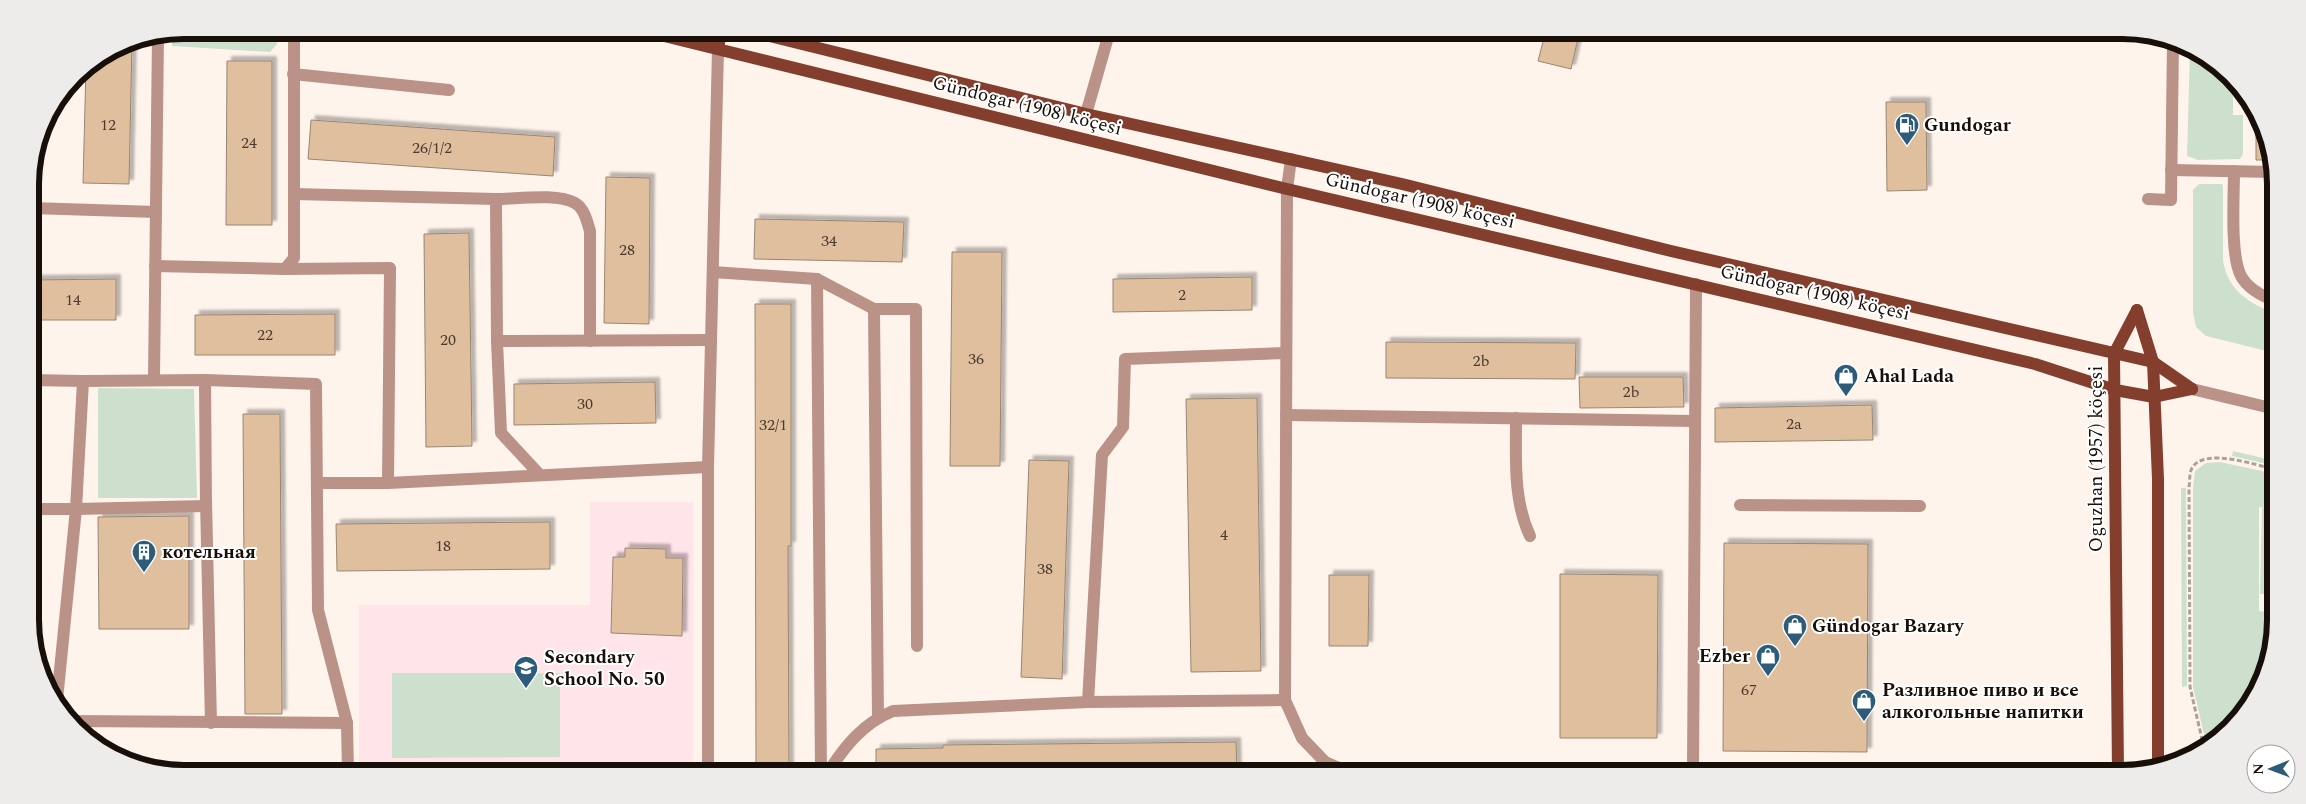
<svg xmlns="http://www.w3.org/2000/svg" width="2306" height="804" viewBox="0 0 2306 804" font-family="Spectral,serif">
<defs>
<filter id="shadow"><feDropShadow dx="4.5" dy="-4.5" stdDeviation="1" flood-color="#0004"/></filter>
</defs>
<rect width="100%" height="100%" fill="#fff4ec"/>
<!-- education -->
<path fill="#ffe4ea" d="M590 502H693V774H359V605H590Z"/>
<!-- green -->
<g fill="#cce0cd">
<path d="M184 30H277V44L270 52 172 46 173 32Z"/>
<path d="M2190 50 2233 79V115H2243V154L2240 159 2198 160 2187 156Z"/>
<path d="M2199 184H2222L2223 186V260C2227 289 2249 304 2275 313V353L2206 336 2196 327 2193 312V190Z"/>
<path d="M98 388 194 389 197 498H98Z"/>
<path d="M2233 451 2276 461V466L2232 456Z"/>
<path d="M2220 462 2276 474V510L2259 507V611L2276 613V620L2268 669 2265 675H2258C2258 681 2259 686 2257 691 2250 710 2225 737 2207 747L2193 687V487L2195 471 2206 463Z"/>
<path d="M2181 488H2186L2187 686 2182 687Z"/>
<path d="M2262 508 2276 511V594H2260Z"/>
<path d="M392 673H560V757L392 758Z"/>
</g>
<!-- building -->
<g fill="#e0bf9f" stroke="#9a8571" filter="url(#shadow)">
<path d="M1546 30H1580L1571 69 1538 61Z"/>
<path d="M132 40 129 184 83 183 86 66 125 42Z"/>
<path d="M227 61H272V225H226Z"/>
<path d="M1886 102H1926L1927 190 1887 191Z"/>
<path d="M2258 113 2260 116 2273 160H2256V114Z"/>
<path d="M311 120 555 137 553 176 308 159Z"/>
<path d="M606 177 650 178 649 324 604 323Z"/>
<path d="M755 219 904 222 902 262 754 259Z"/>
<path d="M469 233 472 446 426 447 424 234Z"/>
<path d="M952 252H1002L1000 466H950Z"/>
<path d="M1252 277V310L1113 312V279Z"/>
<path d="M116 279V320H31V280Z"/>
<path d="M755 304H791V546H788L789 774H756Z"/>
<path d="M335 314V355H195V315Z"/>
<path d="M1386 342 1576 343 1575 379 1386 378Z"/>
<path d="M1579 377H1683L1684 407 1580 408Z"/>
<path d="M655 382 656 423 514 425V384Z"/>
<path d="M1257 398 1261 671 1191 672 1186 399Z"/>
<path d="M1872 405 1873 440 1715 442V408Z"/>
<path d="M243 414H280L282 714H245Z"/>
<path d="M1029 460 1069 461 1062 679 1021 677Z"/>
<path d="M189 516V629H99L98 517Z"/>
<path d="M550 522V569L337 571 336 524Z"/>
<path d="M1724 543 1868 544 1867 752 1723 751Z"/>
<path d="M625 548 666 549V558H683L682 636 611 633 613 557H625Z"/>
<path d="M1560 574 1658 575 1657 738H1560Z"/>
<path d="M1329 575H1369L1368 646H1329Z"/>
<path d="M1236 742 1237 774H876V749L943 748V745Z"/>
</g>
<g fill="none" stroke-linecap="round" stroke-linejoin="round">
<!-- path -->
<path stroke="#aba19a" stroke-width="3" stroke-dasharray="5 2.5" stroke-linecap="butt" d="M2204 748 2190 687 2189 487C2190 481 2189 473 2192 468 2204 447 2257 465 2276 470"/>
<!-- minor -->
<g stroke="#bb9288" stroke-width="12">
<path d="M293 74 449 90"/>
<path d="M1086 114 1110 30"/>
<path d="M1291 159 1287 189 1285 700 1302 738 1325 762 1353 774"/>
<path d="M2171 170 2275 172"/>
<path d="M2234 171C2234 197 2230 255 2241 276 2248 289 2262 296 2275 301"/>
<path d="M294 194 496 199 497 341 711 340"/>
<path d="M496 199C517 199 557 193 575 203 584 208 587 221 590 231V341"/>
<path d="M2148 199 2171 200 2173 40"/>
<path d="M31 208 156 212"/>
<path d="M32 208 41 135"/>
<path d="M155 266 285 269 294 258V30"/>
<path d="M285 269 390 268 388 483H317"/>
<path d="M713 272 817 279 874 309H916L917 646"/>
<path d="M817 279 821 774"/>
<path d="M874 309 878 717"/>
<path d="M497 341 501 433 540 475"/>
<path d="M154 379 158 35"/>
<path d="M31 380 83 381 76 509 206 506 205 380 83 381"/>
<path d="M205 380 316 384 318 610 347 723 348 774"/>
<path d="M2192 389 2275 409"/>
<path d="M1286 415 1695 421"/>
<path d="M1516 418C1516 458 1513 500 1530 536"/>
<path d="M388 483 708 467"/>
<path d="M206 500 211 723"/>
<path d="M1740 505 1920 506"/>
<path d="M32 509H76L57 700"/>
<path d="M1088 702 1102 455 1123 427 1125 359 1286 353"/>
<path d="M68 721 347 723"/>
<path d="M708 774V467L718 49"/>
<path d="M827 774C844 747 863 723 893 711L1088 702 1285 700"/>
<path d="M1693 774 1696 284"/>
</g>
<!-- major -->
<g stroke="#833e2e" stroke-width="12">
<path d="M640 30 1287 189 2035 364 2115 390 2154 397 2192 389"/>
<path d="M745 30 1086 114 1402 184 1671 251 2153 362 2192 389"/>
<path d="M718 49 721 30"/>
<path d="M2137 310 2153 362 2158 479V768"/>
<path d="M2118 774 2114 354 2137 310"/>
</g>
</g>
<!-- icons -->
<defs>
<symbol id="fuel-pin" viewBox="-11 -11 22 30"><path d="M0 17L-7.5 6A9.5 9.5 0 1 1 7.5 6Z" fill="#2c5c7a" stroke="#fff"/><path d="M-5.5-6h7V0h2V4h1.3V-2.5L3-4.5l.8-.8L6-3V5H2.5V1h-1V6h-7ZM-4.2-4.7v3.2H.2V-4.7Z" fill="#fff"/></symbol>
<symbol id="shop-pin" viewBox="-11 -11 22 30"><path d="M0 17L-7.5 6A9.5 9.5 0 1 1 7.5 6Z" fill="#2c5c7a" stroke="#fff"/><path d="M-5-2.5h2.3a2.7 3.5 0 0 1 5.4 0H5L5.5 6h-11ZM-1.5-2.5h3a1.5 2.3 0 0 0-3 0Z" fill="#fff"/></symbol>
<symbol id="building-pin" viewBox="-11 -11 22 30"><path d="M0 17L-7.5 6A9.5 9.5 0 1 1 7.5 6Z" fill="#2c5c7a" stroke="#fff"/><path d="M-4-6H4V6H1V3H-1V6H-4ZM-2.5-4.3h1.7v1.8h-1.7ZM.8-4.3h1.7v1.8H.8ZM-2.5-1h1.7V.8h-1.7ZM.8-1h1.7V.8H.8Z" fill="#fff"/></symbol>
<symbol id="school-pin" viewBox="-11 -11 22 30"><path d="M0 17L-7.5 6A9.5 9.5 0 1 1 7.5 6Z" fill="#2c5c7a" stroke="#fff"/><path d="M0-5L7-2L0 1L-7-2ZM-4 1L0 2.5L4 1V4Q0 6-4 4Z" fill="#fff"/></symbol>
</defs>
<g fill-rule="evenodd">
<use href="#fuel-pin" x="1893" y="111" width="28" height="38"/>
<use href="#shop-pin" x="1832" y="362" width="28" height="38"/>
<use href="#building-pin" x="130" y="538" width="28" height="38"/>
<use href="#shop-pin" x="1781" y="612" width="28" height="38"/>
<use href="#shop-pin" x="1754" y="642" width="28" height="38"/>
<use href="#school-pin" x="512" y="654" width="28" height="38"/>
<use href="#shop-pin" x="1850" y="687" width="28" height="38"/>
</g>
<g text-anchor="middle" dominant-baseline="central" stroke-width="4" stroke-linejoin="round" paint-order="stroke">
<!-- number labels -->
<g font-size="16" fill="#4a3b2e">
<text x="108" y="125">12</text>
<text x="249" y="143">24</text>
<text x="432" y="148">26/1/2</text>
<text x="829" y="241">34</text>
<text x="627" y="250">28</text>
<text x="1182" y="295">2</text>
<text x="73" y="300">14</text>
<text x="265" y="335">22</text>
<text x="448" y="340">20</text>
<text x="976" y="359">36</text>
<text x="1481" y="361">2b</text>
<text x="1631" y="392">2b</text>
<text x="585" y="404">30</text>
<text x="1794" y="424">2a</text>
<text x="773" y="425">32/1</text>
<text x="1224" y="535">4</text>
<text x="443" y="546">18</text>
<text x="1045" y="569">38</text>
<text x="1749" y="690">67</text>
</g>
<!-- street labels -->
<g font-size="19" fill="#180f09" stroke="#fff">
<text transform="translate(1027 106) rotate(14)">Gündogar (1908) köçesi</text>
<text transform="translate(1420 201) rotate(13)">Gündogar (1908) köçesi</text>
<text transform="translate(1815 293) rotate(13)">Gündogar (1908) köçesi</text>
<text transform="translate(2096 459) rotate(-90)">Oguzhan (1957) köçesi</text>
</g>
<!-- poi labels -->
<g font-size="19" font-weight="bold" fill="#180f09" stroke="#fff" text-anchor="start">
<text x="1924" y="125">Gundogar</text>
<text x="1864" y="376">Ahal Lada</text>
<text x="162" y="552">котельная</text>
<text x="1812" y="626">Gündogar Bazary</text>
<text x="1750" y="656" text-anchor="end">Ezber</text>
<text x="544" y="657">Secondary<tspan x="544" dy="22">School No. 50</tspan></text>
<text x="1882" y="690">Разливное пиво и все<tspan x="1882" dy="22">алкогольные напитки</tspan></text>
</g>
</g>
<!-- crop -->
<path d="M0 0H2306V804H0ZM184 39H2122A145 145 0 0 1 2267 184V620A145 145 0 0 1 2122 765H184A145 145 0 0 1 39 620V184A145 145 0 0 1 184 39Z" fill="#edeceb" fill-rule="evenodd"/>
<path fill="none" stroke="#180f09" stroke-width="6" d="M184 39H2122A145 145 0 0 1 2267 184V620A145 145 0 0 1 2122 765H184A145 145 0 0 1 39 620V184A145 145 0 0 1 184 39Z"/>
<!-- north arrow -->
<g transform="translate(2271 769) rotate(269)"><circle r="24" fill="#ffffff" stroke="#a39f9d"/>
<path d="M0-4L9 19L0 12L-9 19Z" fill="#2c5c7a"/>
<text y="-8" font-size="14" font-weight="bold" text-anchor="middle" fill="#180f09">N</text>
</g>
</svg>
